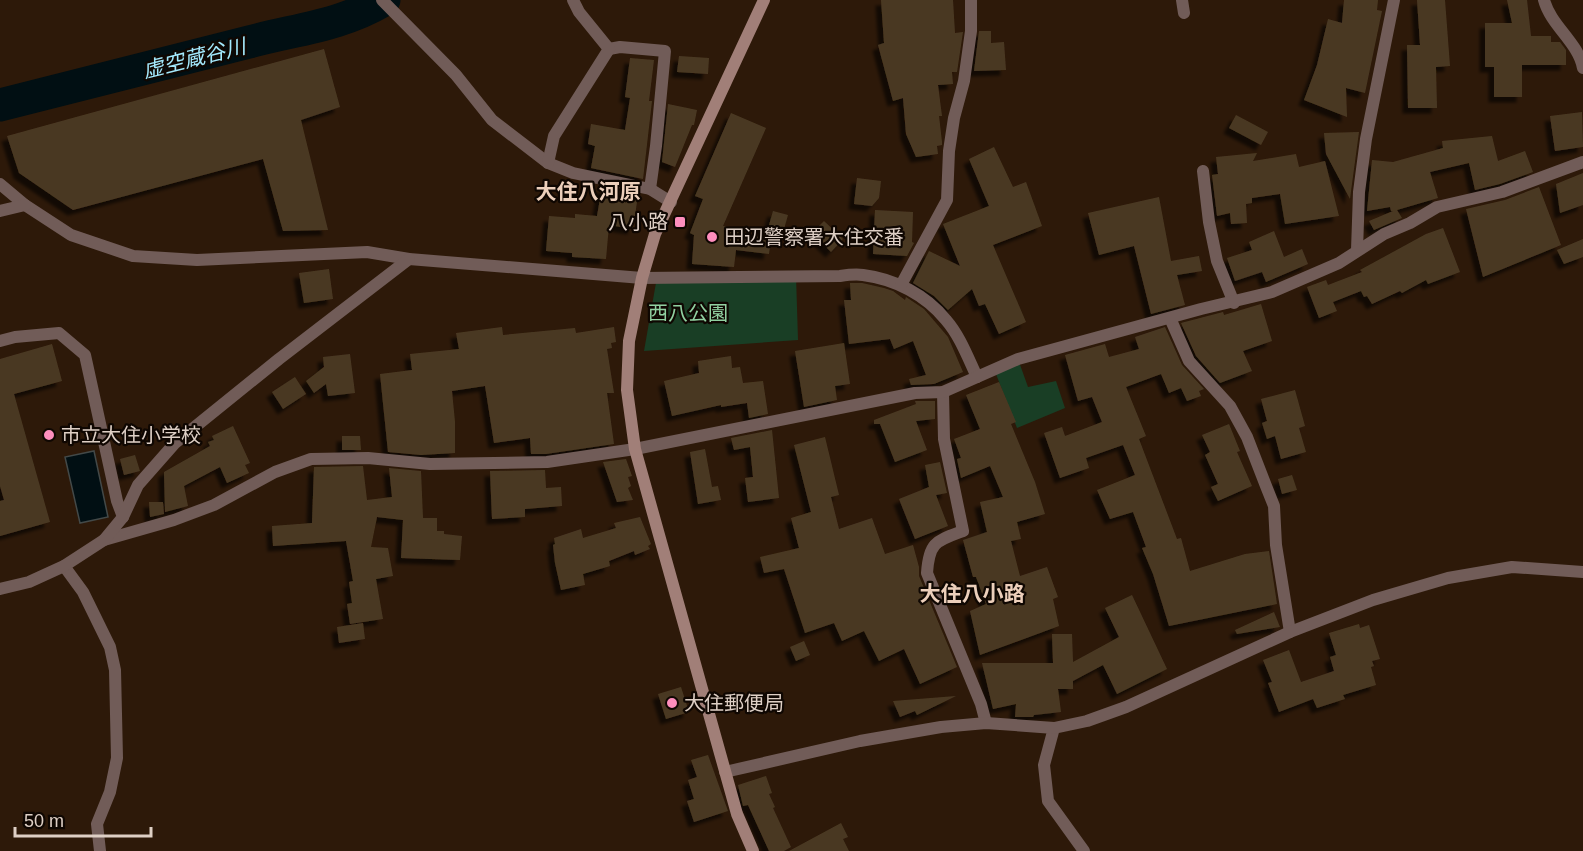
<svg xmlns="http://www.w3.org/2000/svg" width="1583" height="851" viewBox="0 0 1583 851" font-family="Helvetica,'Noto Sans JP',sans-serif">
<defs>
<filter id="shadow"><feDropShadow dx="-5.5" dy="5.5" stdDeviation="1.5" flood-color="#0009"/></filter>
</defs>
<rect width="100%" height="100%" fill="#2d1909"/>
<!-- green -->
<g fill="#193e25">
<path d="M796 276 798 340 644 351 657 277Z"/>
<path d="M1018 359 1028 387 1056 381 1065 408 1017 428 994 369Z"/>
</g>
<!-- water -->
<path fill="#010f13" stroke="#434948" stroke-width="1.5" d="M94 451 108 517 80 523 65 457Z"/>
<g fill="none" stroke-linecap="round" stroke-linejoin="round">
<!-- river -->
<path stroke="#010f13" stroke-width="33" d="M0 105C83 84 166 63 249 42 297 29 340 26 384 0"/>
</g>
<!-- building -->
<g fill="#4a3923" filter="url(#shadow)">
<path d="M881 0H953L955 33 963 32 957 72H952L953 84 938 85 942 116H939L942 142V145L937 146 938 154 916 157 906 134 903 98 893 101 878 45 884 43Z"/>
<path d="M1344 0H1378L1377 10 1382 11 1365 93 1346 88 1347 117 1304 100 1317 65 1328 19 1342 23Z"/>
<path d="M1417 0H1445L1450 66 1436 67 1437 108H1408L1407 45H1420Z"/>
<path d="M1507 0H1527L1531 36H1551V42H1560L1566 50V65H1522V97H1494V67H1485V23H1512Z"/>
<path d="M979 31H991V43L1004 42 1006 70 974 71Z"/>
<path d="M324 49 340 107 301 120 328 230 283 231 263 159 73 210 19 173 7 136Z"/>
<path d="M679 56 709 58 708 74 677 72Z"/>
<path d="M630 58 654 60 649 101H652L643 179 591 168 595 146 588 144 591 124 625 130 630 98 625 97Z"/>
<path d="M668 104 697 110 694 125H692L675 167 662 162Z"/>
<path d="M1582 112 1583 147 1555 151 1550 116Z"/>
<path d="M731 113 766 128 723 226 739 228 738 234 771 238 769 254 736 250 734 267 692 264 694 235 690 233 703 199 695 196Z"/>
<path d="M1236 115 1268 132 1261 145 1229 128Z"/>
<path d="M1359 132 1351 191 1350 199 1326 154 1324 133Z"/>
<path d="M1492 136 1498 161 1525 151 1533 172 1500 184 1475 190 1469 163 1430 172 1438 198 1397 210 1402 218 1374 230 1369 221 1393 211H1391L1390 207 1367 211 1372 160 1393 162 1443 148 1442 141Z"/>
<path d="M994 147 1013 187 1026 182 1042 226 993 245 1026 322 999 334 985 304 979 306 972 289 948 310 934 296 913 283 929 251 960 266 943 224 989 206 969 159Z"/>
<path d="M1257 153 1253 161 1296 154 1299 167 1325 161 1339 216 1285 224 1280 194 1252 198V203L1246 204 1247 223 1231 224 1230 213 1217 216 1212 175 1218 174 1216 157Z"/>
<path d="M1583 173V205L1560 213 1556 184Z"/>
<path d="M857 178 881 181 879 198 872 206 854 204Z"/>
<path d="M602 187 638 195 633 229 609 225 606 259 572 257V253L546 251 549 216 575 218V214L597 216Z"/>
<path d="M1539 187 1561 245 1483 277 1466 209 1505 200Z"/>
<path d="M1159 197 1171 261 1199 256 1202 271 1177 275 1185 305 1151 314 1134 246 1099 255 1088 213Z"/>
<path d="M875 210 913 212 912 242 914 243 907 256 873 254Z"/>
<path d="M773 211 788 215 784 229 769 225Z"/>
<path d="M824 221 843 239 831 252 812 233Z"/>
<path d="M1443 228 1460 272 1428 284 1426 280 1402 293 1400 291 1372 304 1367 296 1364 297 1361 291 1333 302 1337 311 1319 318 1307 287 1326 280 1328 285 1362 272 1360 270 1426 234Z"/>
<path d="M1274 231 1284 257 1302 249 1308 264 1266 282 1262 272 1235 281 1227 258 1252 250 1249 242Z"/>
<path d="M1583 239V257L1564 264 1557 250Z"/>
<path d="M329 269 333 299 304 303 299 273Z"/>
<path d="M850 283H862L884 288 893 291 905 300 906 297 924 309 948 337 963 372 934 384 911 385 909 379 926 375 913 341 894 349 890 339 849 344 844 300H851Z"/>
<path d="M1261 304 1272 341 1243 351 1252 371 1220 383 1196 356 1181 323 1223 312 1224 315Z"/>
<path d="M502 327 503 335 575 328 576 333 614 327 616 342 611 343 612 348 607 349 614 393H607L614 444 546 454H531L530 438 494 443 485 386 452 391 455 422V453L421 455 388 452 380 374 412 370 410 354 459 349 456 333Z"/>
<path d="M1165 327 1182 365 1204 389 1199 391 1201 396 1187 401 1181 388 1169 393 1161 374 1126 387 1146 436 1139 439 1177 539 1181 538 1190 571 1245 554 1269 551 1277 604 1169 626 1153 574 1142 548 1146 547 1133 512 1110 519 1097 490 1135 475 1123 445 1086 458 1089 468 1060 478 1044 433 1062 427 1065 436 1102 422 1092 397 1078 401 1065 355 1105 344 1109 357 1139 349 1135 337Z"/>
<path d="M844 343 850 384 835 386 837 400 804 407 795 351Z"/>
<path d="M52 344 62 381 14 394 50 522 0 536V501L4 500 0 486V359Z"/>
<path d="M350 354 355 393 328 396 326 384 314 393 306 381 324 367 323 357Z"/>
<path d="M731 356 732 368 740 367 743 383 763 381 768 414 749 418 747 403 721 407V405L672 416 664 381 699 373 698 361Z"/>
<path d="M295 377 306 394 283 409 272 392Z"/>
<path d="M999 382 1016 422 1011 424 1035 482 1045 514 1017 522 1021 539 1011 541 1020 576 1047 567 1058 597 1053 599 1059 626 980 655 970 611 986 604 976 577H973L963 540 987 532 980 502 1003 497 990 466 961 478 957 459 961 458 954 439 980 429 966 395Z"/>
<path d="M1295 390 1305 426 1299 428 1306 452 1281 459 1275 436 1267 439 1262 423 1267 421 1261 399Z"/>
<path d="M915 401H935V419L916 421 927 450 895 462 880 424H874V420L916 404Z"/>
<path d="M1229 424 1240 451 1237 452 1240 459 1252 486 1218 501 1211 487 1218 484 1205 455 1210 452 1202 435Z"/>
<path d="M233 426 250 463 245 465 249 473 227 483 220 467 184 486 188 506 165 512 164 472 210 446 208 442 214 440 212 436Z"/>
<path d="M772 430 779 498 748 502 745 478 753 477 750 447 734 450 731 438Z"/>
<path d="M342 436H360L361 450H342Z"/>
<path d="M825 437 839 495 831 497 839 529 872 518 885 554 913 545 919 567V576L957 667 920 684 904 649 879 661 864 631 842 641 834 623 805 633 784 569 764 573 760 557 799 548 791 518 811 512 794 445Z"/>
<path d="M705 449 712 487 718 486 721 500 698 504 690 452Z"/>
<path d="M135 455 140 471 124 475 120 459Z"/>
<path d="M626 459 632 476 628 477 631 486 628 488 633 500 617 502 603 462Z"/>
<path d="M940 462 947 493 936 495 948 526 915 539 899 499 929 487 925 465Z"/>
<path d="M363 466 367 500 392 497 389 468 421 471 423 518H437V531H444V534L462 536 460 560 401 558 403 520 377 517 371 547 388 548 393 576 376 579 383 619 350 624 347 604 352 603 349 582 353 581 346 541 273 546 272 526 312 523 314 467Z"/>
<path d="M545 470 546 488 561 487 562 506 525 509V517L492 519 490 471Z"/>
<path d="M1292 475 1297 490 1282 494 1278 479Z"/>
<path d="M149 502H163L164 514 150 517Z"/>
<path d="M640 517 651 544 648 546 650 549 635 555 634 551 609 561 610 566 583 574 585 585 561 590 555 563 553 545 555 544 554 538 581 529 583 538 616 528 614 523Z"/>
<path d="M1132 595 1167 669 1117 694 1103 665 1073 681V689H1058L1061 712 1034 715 1033 717H1015L1016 704 993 709 982 663H1053L1052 634H1072L1073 662 1119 637 1105 608Z"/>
<path d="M1274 612 1280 627 1237 634 1235 630Z"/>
<path d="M363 623 365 639 339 643 337 627Z"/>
<path d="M1359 624 1360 628 1369 625 1380 659 1372 661 1374 666 1371 667 1376 685 1343 695 1345 699 1317 708 1313 699 1279 712 1268 683 1272 682 1263 660 1289 650 1301 682 1334 671 1330 657 1336 655 1329 633Z"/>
<path d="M804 641 810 655 796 661 790 647Z"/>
<path d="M681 687 689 712 666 719 658 694Z"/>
<path d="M956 696 917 715 915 711 900 717 893 701Z"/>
<path d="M708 755 728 811 694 822 687 801 694 799 688 780 697 777 691 760Z"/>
<path d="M766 776 772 793 769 794 775 807 773 808 791 847 784 851H769L748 805 743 806 738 785Z"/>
<path d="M841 823 848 837 843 839 849 851H789Z"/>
</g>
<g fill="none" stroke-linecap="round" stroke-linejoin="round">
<!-- street -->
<g stroke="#715c58" stroke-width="12">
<path d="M382 0 456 75 492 120 548 163 573 173 650 189 671 202"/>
<path d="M1182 0 1184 13"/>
<path d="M1544 0C1551 26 1578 42 1583 68"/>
<path d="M609 49 620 47 665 51 656 146 650 189"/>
<path d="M548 163 554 136 609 49 579 12 573 0"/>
<path d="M1203 171 1209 222 1217 261 1234 303"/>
<path d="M0 184 25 205 71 235 133 256 197 260 367 252 409 259 642 278 840 276C847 275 856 274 863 275 895 279 926 295 946 320 960 336 968 358 977 377"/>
<path d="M0 211 25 205"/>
<path d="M1357 250 1359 192 1366 139 1394 0"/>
<path d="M901 285 947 200 949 151 954 118 964 81 971 31V0"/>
<path d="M1170 318 1189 361 1230 406 1247 437 1266 486 1274 506 1276 545 1290 632"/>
<path d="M0 341 15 337 59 333 85 355 117 501 123 517"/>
<path d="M943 392 944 439 963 531C936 541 929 542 927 573L981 704 986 723"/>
<path d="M104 540 174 520 214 505 275 472 311 459 368 458 430 464 547 462 635 449 915 393 943 392 1018 359 1201 309 1272 292 1339 263 1384 234 1410 223 1437 207 1502 192 1583 162"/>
<path d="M64 566 83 592 110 647 115 670 117 758 110 792 97 824 100 851"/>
<path d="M0 589 29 582 64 566 104 540 123 517 138 485 175 443 279 359 409 259"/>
<path d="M1054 728 1044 765 1048 801 1084 851"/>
<path d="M725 772 860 741 941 727 986 723 1054 728 1087 721 1126 707 1290 632 1373 600 1448 578 1512 567 1583 572"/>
</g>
<!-- secondary -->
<path stroke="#a17f78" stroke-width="12" d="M753 851 737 814 635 449 627 390 629 341 642 278 655 234 764 0"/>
</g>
<!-- markers -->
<g fill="#fe8ebd" stroke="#0f0702" stroke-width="2">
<rect x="674" y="216" width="12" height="12" rx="3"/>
<circle cx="712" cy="237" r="6"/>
<circle cx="49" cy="435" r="6"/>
<circle cx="672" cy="703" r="6"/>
</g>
<g text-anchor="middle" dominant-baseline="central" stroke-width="4.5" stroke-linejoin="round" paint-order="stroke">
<!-- poi labels -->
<g font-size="20" fill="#decfc5" stroke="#0f0702" text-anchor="start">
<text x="668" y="222" text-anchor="end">八小路</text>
<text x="724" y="237">田辺警察署大住交番</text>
<text x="61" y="435">市立大住小学校</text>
<text x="684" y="703">大住郵便局</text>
</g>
<!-- park labels -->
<g font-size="20" fill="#91d1a1" stroke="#0f0702">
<text x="688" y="313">西八公園</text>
</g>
<!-- water labels -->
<g font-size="21" font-style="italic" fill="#a3e9fd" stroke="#0f0702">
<text transform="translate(194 58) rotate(-14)">虚空蔵谷川</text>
</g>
<!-- neighbourhood labels -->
<g font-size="21" font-weight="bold" fill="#eccfbb" stroke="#0f0702">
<text x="588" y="191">大住八河原</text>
<text x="972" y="593">大住八小路</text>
</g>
</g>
<!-- scale -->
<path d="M15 827v9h136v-9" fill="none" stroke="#decfc5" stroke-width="3"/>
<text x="24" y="827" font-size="18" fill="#decfc5" stroke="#0f0702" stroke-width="4.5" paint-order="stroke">50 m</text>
</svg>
